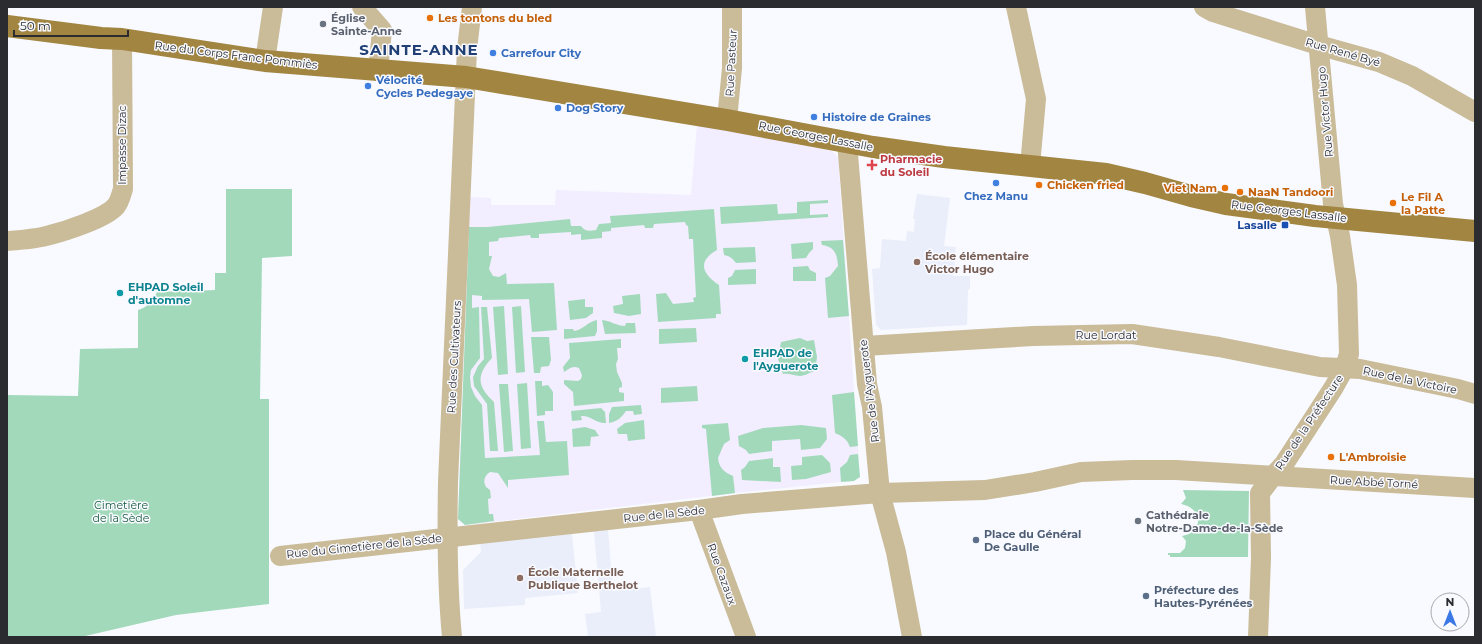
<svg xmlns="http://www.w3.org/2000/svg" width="1482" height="644" viewBox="0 0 1482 644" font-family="Montserrat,sans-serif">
<rect width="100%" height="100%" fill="#f8faff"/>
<!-- built -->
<g fill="#eaeefa">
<path d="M917 194 950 198 944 246 956 247 953 276H970V289L968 290 967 325 881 330 876 325 872 269 880 268 882 239 906 241 907 231 914 232 915 219H913Z"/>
<path d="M608 529 613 591 650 587 656 637H588L585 614 601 612 594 531Z"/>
<path d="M572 534 578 593 525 598V605L464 609 463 570 481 552 480 542Z"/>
</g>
<!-- medical -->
<path fill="#f2edff" d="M697 125 832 151 838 157 860 477 854 481 841 482 735 493 465 525 458 519 470 197 491 198V205H555L556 190 691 195Z"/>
<!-- green -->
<g fill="#a3d9bb">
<path d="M226 189H292V256L262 258 260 399H269V604L176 615 81 637H7V395L78 396 80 349 138 348V310C148 307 153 301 157 292L215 290V273H226Z"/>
<path d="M828 200V203L810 204V215L828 214V217L721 224 720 207 777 204 778 214 797 213V202Z"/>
<path d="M714 209 717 250C697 261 702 274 719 285L721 314H716V318L658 322 656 294 666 293 673 304 694 302 693 298 696 297 693 239H689L688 226 686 225 685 222 654 224 653 228H645L644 225 611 228V231L602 232V238L581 240V234L571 235V232L539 234V238H531L530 235 499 238 498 241 489 242V256H492L489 269 493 276 499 277 506 273 507 284 554 283 557 330 532 332 529 299 482 300V296L472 295V308L479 307 480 358 471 370 470 377 471 387 475 396 482 405 485 458 540 455 537 421H544L546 442 567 441 569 475 508 480V488L498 473 490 472C484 476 483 481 486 487L490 490 491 498 488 499 489 514H493L494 521 465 525 458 519 469 227H488L570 219 571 226H581C585 232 590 231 596 230L599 224 611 223 610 216Z"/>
<path d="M843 240 849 316 828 318 825 278 830 276 838 266C837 254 835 247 822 245L821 241Z"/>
<path d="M813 242V249L809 253 806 258 792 259 791 244Z"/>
<path d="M755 247 756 262 736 263C732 258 730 256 724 255L723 248Z"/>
<path d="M808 266 810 270 816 273V281H793V267Z"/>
<path d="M756 269V284L728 285V278L732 276 735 270Z"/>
<path d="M640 294 641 314 629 316 614 313 613 306 623 304 622 296Z"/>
<path d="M585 299V307H593V313L586 318 570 320 568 301Z"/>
<path d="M504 306 508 374 498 375 493 307Z"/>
<path d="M521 306 525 372 516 373 512 307Z"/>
<path d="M481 307H487L492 358C476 375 477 386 494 402L498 451H490L487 404 474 386 473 377 478 366 484 359Z"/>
<path d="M597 320V331L595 336 564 339V329H573L574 331C583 330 587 322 597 320Z"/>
<path d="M602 320C611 321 617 326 625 326L626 323H635L636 333 605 334Z"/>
<path d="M696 328 697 342 659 344V329Z"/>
<path d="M531 337H549L551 360 549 366 541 367 540 373H534Z"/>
<path d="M800 338 807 341 814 340 817 357 815 371C810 372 805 376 800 376 794 376 789 373 783 374L778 359 781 342Z"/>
<path d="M621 339V348H617L618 359 616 364 617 372 622 383V387L619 388V392L624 393V401L574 406 573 392 564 384V380L578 381 581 379 582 375 579 368C572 365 569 369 564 372L563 367 570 358 569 343Z"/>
<path d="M535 381H542V386L548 385 553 392V411H545V415L537 416Z"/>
<path d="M527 383 531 448 521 449 517 384Z"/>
<path d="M499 384H508L513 451 504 452Z"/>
<path d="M697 386 698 401 661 403V388Z"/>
<path d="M854 392 858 446 850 447C847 439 842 436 835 433L832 395Z"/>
<path d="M641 405 642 414 634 415 633 411H626C621 418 618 421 609 423V414L612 407Z"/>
<path d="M601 408 605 412 606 423C597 424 590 415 581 416L582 420 572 421 571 411Z"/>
<path d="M644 420 645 439 628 441 627 434H618L617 429 625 423Z"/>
<path d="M728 423 730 440 724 444 718 458C719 468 724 472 733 476L735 493 712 496 706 429 702 428V425Z"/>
<path d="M801 425 826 428 827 439 820 448 801 450 800 439 772 441V451L749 454 746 450 739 446 738 436 763 428Z"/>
<path d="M585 427 595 430 599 436 591 437 590 446 573 447 572 429Z"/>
<path d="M858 454 860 477 854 481 841 482 840 468 847 462 850 455Z"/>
<path d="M822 455 830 463 831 472 806 479 792 480 791 466 802 465V457Z"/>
<path d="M773 458V467H780L781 482 742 480 741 470 745 467 749 461Z"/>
<path d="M1183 490 1249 491 1248 557H1170V555H1168V553H1180L1185 548 1186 541 1182 536C1204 533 1203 508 1181 504L1186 498Z"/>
</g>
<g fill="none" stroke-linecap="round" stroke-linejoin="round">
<!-- minor -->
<g stroke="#cabb99" stroke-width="20">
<path d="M362 7 382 30 378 71"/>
<path d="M1016 7 1036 99 1030 166"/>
<path d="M1204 7 1213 12 1318 45 1379 62 1412 76 1475 112"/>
<path d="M265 61 273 7"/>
<path d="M727 120 732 68V7"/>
<path d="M847 142 867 384 872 407 880 493 896 552 912 637"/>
<path d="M7 241C21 240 37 239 50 235 66 231 106 218 116 206 120 201 121 195 123 189L122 39"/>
<path d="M864 346 1033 336 1132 334 1219 347 1320 367 1360 369 1458 389 1475 394"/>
<path d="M699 510 746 637"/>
<path d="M280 556 699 510 742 504 880 493 985 490 1035 482 1081 472 1132 470H1176L1475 488"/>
<path d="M452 637C447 585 447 534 448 482L467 49 472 7"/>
<path d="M1258 637 1261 558 1260 493 1273 476 1284 464 1334 387 1345 367 1349 354 1347 285 1340 236 1333 204 1315 7"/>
</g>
<!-- major -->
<path stroke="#a18541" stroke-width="22" d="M7 26 101 38 122 39 265 61 466 77 727 120 873 147 944 157 1106 174 1145 183 1191 196 1226 204 1315 216 1475 231"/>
</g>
<!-- markers -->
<g fill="#e8710a" stroke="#f8faff" stroke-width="1.5">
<circle cx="430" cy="18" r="4"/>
<circle cx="1039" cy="185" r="4"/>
<circle cx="1225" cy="188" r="4"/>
<circle cx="1240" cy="192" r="4"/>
<circle cx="1393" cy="203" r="4"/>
<circle cx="1331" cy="457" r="4"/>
</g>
<g fill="#6b7280" stroke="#f8faff" stroke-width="1.5">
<circle cx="323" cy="24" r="4"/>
<circle cx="1138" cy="521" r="4"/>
</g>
<g fill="#3f7fe0" stroke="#f8faff" stroke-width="1.5">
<circle cx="493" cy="53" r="4"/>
<circle cx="368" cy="86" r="4"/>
<circle cx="558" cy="108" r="4"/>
<circle cx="814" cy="117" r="4"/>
<circle cx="996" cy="183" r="4"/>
</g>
<path fill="#e0444e" stroke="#f8faff" stroke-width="1.5" d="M870 159h4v4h4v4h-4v4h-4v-4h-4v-4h4z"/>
<rect fill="#1a4fb4" stroke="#f8faff" stroke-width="1.5" x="1281" y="221" width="8" height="8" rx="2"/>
<g fill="#8d6e63" stroke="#f8faff" stroke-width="1.5">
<circle cx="917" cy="262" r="4"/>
<circle cx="520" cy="578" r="4"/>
</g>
<g fill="#0f9aa8" stroke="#f8faff" stroke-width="1.5">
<circle cx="120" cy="293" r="4"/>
<circle cx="745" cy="359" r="4"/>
</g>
<g fill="#5c6f8a" stroke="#f8faff" stroke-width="1.5">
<circle cx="976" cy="540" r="4"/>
<circle cx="1146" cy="596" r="4"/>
</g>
<g text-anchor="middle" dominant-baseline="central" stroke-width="3" stroke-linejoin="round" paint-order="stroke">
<!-- worship labels -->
<g font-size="11" font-weight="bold" fill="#5b616d" stroke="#f8faff" text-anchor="start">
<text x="331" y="18">Église<tspan x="331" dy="13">Sainte-Anne</tspan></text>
<text x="1146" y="515">Cathédrale<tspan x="1146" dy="13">Notre-Dame-de-la-Sède</tspan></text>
</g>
<!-- food labels -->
<g font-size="11" font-weight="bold" fill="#c56008" stroke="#f8faff" text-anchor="start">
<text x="438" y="18">Les tontons du bled</text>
<text x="1047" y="185">Chicken fried</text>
<text x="1217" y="188" text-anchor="end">Viet Nam</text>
<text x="1248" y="192">NaaN Tandoori</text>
<text x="1401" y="197">Le Fil A<tspan x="1401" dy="13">la Patte</tspan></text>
<text x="1339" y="457">L'Ambroisie</text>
</g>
<!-- street labels -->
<g font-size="11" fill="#2b2c2f" stroke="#f8faff">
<text transform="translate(1343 52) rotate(16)">Rue René Byé</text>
<text transform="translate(236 55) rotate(7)">Rue du Corps Franc Pommiès</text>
<text transform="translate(731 63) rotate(-87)">Rue Pasteur</text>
<text transform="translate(1325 112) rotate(-95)">Rue Victor Hugo</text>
<text transform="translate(816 136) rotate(11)">Rue Georges Lassalle</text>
<text transform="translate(122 145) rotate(-90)">Impasse Dizac</text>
<text transform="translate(1289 211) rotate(7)">Rue Georges Lassalle</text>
<text x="1106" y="335">Rue Lordat</text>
<text transform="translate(454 357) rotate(-87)">Rue des Cultivateurs</text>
<text transform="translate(1410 380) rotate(12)">Rue de la Victoire</text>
<text transform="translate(869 391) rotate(-97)">Rue de l'Ayguerote</text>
<text transform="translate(1309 422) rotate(-56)">Rue de la Préfecture</text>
<text transform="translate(1374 482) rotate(3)">Rue Abbé Torné</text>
<text transform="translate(664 514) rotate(-6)">Rue de la Sède</text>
<text transform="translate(364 546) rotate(-6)">Rue du Cimetière de la Sède</text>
<text transform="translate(722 574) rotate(70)">Rue Cazaux</text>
</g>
<!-- shop labels -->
<g font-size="11" font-weight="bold" fill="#366cbe" stroke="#f8faff" text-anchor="start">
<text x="501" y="53">Carrefour City</text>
<text x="376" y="80">Vélocité<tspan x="376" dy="13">Cycles Pedegaye</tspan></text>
<text x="566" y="108">Dog Story</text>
<text x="822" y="117">Histoire de Graines</text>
<text x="996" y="196" text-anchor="middle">Chez Manu</text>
</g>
<!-- health labels -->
<g font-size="11" font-weight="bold" fill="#be3a42" stroke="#f8faff" text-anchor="start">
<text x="880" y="159">Pharmacie<tspan x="880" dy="13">du Soleil</tspan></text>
</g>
<!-- transit labels -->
<g font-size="11" font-weight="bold" fill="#164399" stroke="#f8faff" text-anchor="end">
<text x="1277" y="225">Lasalle</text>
</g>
<!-- education labels -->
<g font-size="11" font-weight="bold" fill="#785e54" stroke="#f8faff" text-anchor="start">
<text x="925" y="256">École élémentaire<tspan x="925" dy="13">Victor Hugo</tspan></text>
<text x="528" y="572">École Maternelle<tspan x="528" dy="13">Publique Berthelot</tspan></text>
</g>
<!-- culture labels -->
<g font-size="11" font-weight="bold" fill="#0d838f" stroke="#f8faff" text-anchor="start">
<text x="128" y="287">EHPAD Soleil<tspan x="128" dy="13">d'automne</tspan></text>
<text x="753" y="353">EHPAD de<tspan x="753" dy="13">l'Ayguerote</tspan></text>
</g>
<!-- park labels -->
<g font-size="11" fill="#185c3e" stroke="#f8faff">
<text x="121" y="505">Cimetière<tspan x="121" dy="13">de la Sède</tspan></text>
</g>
<!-- service labels -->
<g font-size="11" font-weight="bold" fill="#4e5e75" stroke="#f8faff" text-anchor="start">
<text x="984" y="534">Place du Général<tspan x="984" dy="13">De Gaulle</tspan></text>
<text x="1154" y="590">Préfecture des<tspan x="1154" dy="13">Hautes-Pyrénées</tspan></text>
</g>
<!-- district labels -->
<g font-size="15" font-weight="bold" letter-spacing="1" fill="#203f75" stroke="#f8faff">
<text x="419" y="49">SAINTE-ANNE</text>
</g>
</g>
<!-- border -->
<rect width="1482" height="644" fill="none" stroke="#2b2c2f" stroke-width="16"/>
<!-- north arrow -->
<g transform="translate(1450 612)"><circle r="19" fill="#f8faff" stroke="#a6a8ac"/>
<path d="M0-3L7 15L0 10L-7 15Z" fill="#3a78e6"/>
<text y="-6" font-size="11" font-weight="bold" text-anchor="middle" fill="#2b2c2f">N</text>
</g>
<!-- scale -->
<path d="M14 30v6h114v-6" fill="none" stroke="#2b2c2f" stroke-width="2"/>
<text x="20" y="30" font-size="12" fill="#2b2c2f" stroke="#f8faff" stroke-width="3" paint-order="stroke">50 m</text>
</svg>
